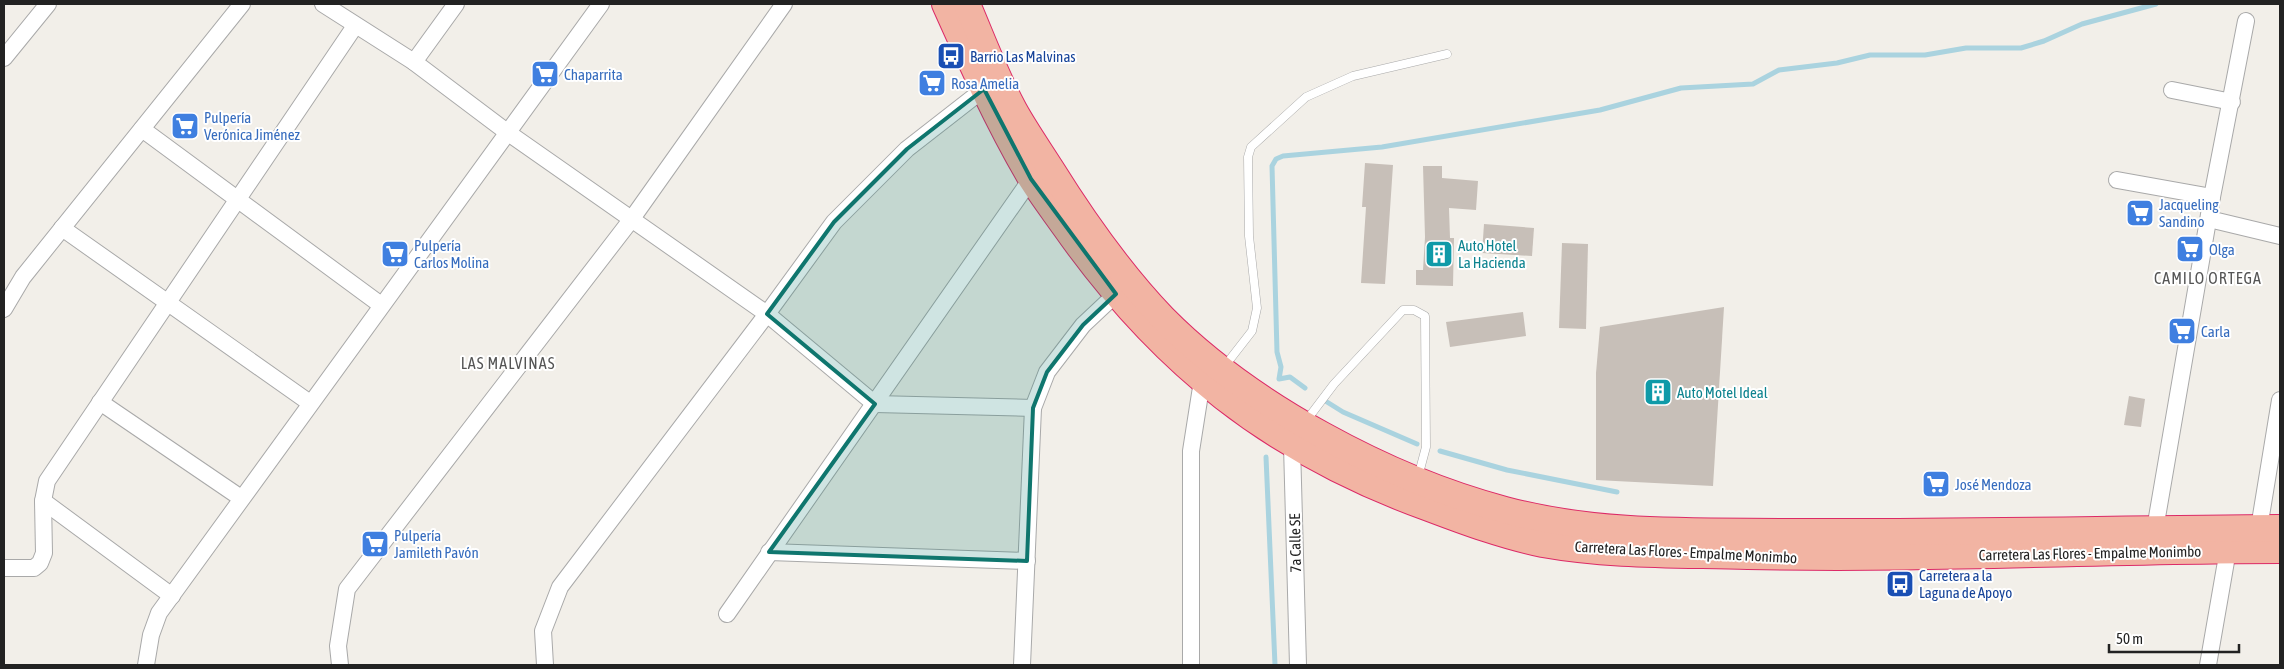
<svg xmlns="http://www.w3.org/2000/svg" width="2284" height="669" viewBox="0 0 2284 669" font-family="'Asap Condensed',sans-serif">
<rect width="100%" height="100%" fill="#f2efe9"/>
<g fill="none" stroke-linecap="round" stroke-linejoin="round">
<!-- stream -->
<g stroke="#aad3df" stroke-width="5">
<path d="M1305 388 1290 377 1279 379 1281 367 1277 352 1272 166 1276 159 1283 156 1382 147 1600 110 1681 88 1753 84 1779 70 1837 63 1870 55H1925L1966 48H2021L2044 41 2082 24 2156 4"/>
<path d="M1327 402 1343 412 1417 444"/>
<path d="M1440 451 1507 470 1617 492"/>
<path d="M1266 457 1275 665"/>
</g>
</g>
<!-- building -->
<g fill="#c7bfb8">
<path d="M1365 163 1393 165 1385 284 1361 283 1366 207H1362Z"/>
<path d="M1423 166H1442V178L1478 181 1476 210 1449 208 1450 238H1454L1453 286 1416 285V270H1423L1425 237Z"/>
<path d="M1484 224 1534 228 1532 256 1482 253Z"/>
<path d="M1562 243 1588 244 1586 329 1559 328Z"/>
<path d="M1724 307 1713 486 1596 480V373L1600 327Z"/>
<path d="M1523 312 1526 336 1450 347 1446 322Z"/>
<path d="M2129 396 2145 399 2141 427 2124 425Z"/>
</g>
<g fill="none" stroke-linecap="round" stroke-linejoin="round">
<defs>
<g id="service">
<path d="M1224 367 1252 331 1257 308 1249 236 1248 157 1251 147 1306 97 1353 76 1447 54"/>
<path d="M1306 421 1334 384 1403 310H1414L1425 316 1426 447 1418 477"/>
</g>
<g id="minor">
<path d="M323 4 414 62 507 132 767 314 875 404 1033 408"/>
<path d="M4 58 48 4"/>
<path d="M414 62 456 4"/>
<path d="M2172 90 2232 102"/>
<path d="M142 129 381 305"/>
<path d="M2117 180 2212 197"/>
<path d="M2209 219 2280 236"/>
<path d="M62 228 310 403"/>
<path d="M4 309 23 277 242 4"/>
<path d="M100 402 241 498"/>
<path d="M1296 439 1292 446 1298 665"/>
<path d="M43 501 172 596"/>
<path d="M2259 528 2280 400"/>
<path d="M2155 529 2212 197 2246 21"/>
<path d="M769 552 1027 561"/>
<path d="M4 568H34L40 563 44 553 43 501 47 481 355 26"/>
<path d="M727 614 1031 179"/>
<path d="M146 665 151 635 159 613 601 4"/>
<path d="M340 665 338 646 347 589 631 220 784 4"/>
<path d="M545 665 543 631 560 587 767 314 834 222 907 149 984 89"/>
<path d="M1022 665 1033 408 1047 372 1083 325 1116 294"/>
<path d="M1191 665V451L1202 381"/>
<path d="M2208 665 2228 550"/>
</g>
<g id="trunk">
<path d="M945 4C971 62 997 120 1029 175 1040 193 1053 210 1065 227 1160 362 1272 452 1429 508 1466 522 1504 536 1543 544 1610 556 1680 554 1748 556 1926 560 2103 550 2280 550"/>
<path d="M967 4C982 39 996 77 1014 110 1025 130 1039 150 1051 169 1084 222 1120 273 1163 318 1249 405 1388 479 1505 510 1598 535 1696 531 1791 532 1954 533 2117 529 2280 528"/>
</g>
</defs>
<!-- service casing -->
<use href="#service" stroke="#a9a9a9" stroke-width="9"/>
<!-- minor casing -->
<use href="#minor" stroke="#a9a9a9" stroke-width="18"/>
<!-- trunk casing -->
<use href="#trunk" stroke="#dc2a67" stroke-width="28"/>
<!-- service -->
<use href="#service" stroke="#fff" stroke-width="8"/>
<!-- minor -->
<use href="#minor" stroke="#fff" stroke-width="16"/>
<!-- trunk -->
<use href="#trunk" stroke="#f2b4a3" stroke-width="26"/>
</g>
<!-- marked area -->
<path fill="#0f766e" fill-opacity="0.2" stroke="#0f766e" stroke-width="4" stroke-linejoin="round" d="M984 89 1031 179 1116 294 1083 325 1047 372 1033 408 1027 561 769 552 875 404 767 314 834 222 907 149Z"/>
<!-- icons -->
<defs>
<symbol id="bus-square" viewBox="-11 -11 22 22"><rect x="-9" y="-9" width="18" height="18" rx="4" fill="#1a4fb4" stroke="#fff"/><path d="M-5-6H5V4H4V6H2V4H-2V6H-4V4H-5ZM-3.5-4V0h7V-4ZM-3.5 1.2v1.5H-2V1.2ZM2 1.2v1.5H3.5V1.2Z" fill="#fff"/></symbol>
<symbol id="supermarket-square" viewBox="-11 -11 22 22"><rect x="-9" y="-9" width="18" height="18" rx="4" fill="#3f7fe0" stroke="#fff"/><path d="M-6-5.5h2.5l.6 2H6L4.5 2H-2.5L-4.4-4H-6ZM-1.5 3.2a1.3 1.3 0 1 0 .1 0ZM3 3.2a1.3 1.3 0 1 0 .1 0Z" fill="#fff"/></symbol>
<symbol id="building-square" viewBox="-11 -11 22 22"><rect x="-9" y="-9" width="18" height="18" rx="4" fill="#0f9aa8" stroke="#fff"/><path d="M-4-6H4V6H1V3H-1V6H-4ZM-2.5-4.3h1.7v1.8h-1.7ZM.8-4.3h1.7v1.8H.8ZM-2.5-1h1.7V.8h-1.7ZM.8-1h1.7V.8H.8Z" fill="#fff"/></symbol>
</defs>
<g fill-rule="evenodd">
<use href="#bus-square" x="935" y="40" width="32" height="32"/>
<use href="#supermarket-square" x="529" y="58" width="32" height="32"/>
<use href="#supermarket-square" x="916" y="67" width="32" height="32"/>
<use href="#supermarket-square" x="169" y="110" width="32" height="32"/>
<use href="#supermarket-square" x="2124" y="197" width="32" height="32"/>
<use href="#supermarket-square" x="2174" y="233" width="32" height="32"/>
<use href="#supermarket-square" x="379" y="238" width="32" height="32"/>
<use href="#building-square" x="1423" y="238" width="32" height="32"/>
<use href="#supermarket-square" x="2166" y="315" width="32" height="32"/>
<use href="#building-square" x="1642" y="376" width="32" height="32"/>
<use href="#supermarket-square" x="1920" y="468" width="32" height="32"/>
<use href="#supermarket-square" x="359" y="528" width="32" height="32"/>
<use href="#bus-square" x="1884" y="568" width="32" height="32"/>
</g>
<g text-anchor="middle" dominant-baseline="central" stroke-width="4" stroke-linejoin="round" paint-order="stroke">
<!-- transit labels -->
<g font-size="15" fill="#164399" stroke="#fff" text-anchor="start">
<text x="970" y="56">Barrio Las Malvinas</text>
<text x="1919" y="575">Carretera a la<tspan x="1919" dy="17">Laguna de Apoyo</tspan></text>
</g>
<!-- shop labels -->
<g font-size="15" fill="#366cbe" stroke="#fff" text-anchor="start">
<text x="564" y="74">Chaparrita</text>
<text x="951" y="83">Rosa Amelia</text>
<text x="204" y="117">Pulpería<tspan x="204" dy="17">Verónica Jiménez</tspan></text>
<text x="2159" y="204">Jacqueling<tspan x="2159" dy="17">Sandino</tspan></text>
<text x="414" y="245">Pulpería<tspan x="414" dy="17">Carlos Molina</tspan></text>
<text x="2209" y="249">Olga</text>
<text x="2201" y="331">Carla</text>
<text x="1955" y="484">José Mendoza</text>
<text x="394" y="535">Pulpería<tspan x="394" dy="17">Jamileth Pavón</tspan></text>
</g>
<!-- culture labels -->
<g font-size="15" fill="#0d838f" stroke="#fff" text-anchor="start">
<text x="1458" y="245">Auto Hotel<tspan x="1458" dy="17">La Hacienda</tspan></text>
<text x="1677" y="392">Auto Motel Ideal</text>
</g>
<!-- street labels -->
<g font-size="15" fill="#222" stroke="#fff">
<text transform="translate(1295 543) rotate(-91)">7a Calle SE</text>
<text transform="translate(1686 552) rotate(3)">Carretera Las Flores - Empalme Monimbo</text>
<text transform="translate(2090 553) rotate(-1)">Carretera Las Flores - Empalme Monimbo</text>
</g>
<!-- neighbourhood labels -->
<g font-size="16" letter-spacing="1" fill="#555" stroke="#fff">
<text x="2208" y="278">CAMILO ORTEGA</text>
<text x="508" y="363">LAS MALVINAS</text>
</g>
</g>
<!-- border -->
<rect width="2284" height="669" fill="none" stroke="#222222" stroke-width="10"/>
<!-- scale -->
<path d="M2109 644v8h130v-8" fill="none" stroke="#222222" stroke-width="2.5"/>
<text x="2116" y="644" font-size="15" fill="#222222" stroke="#ffffff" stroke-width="4" paint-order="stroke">50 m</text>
</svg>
